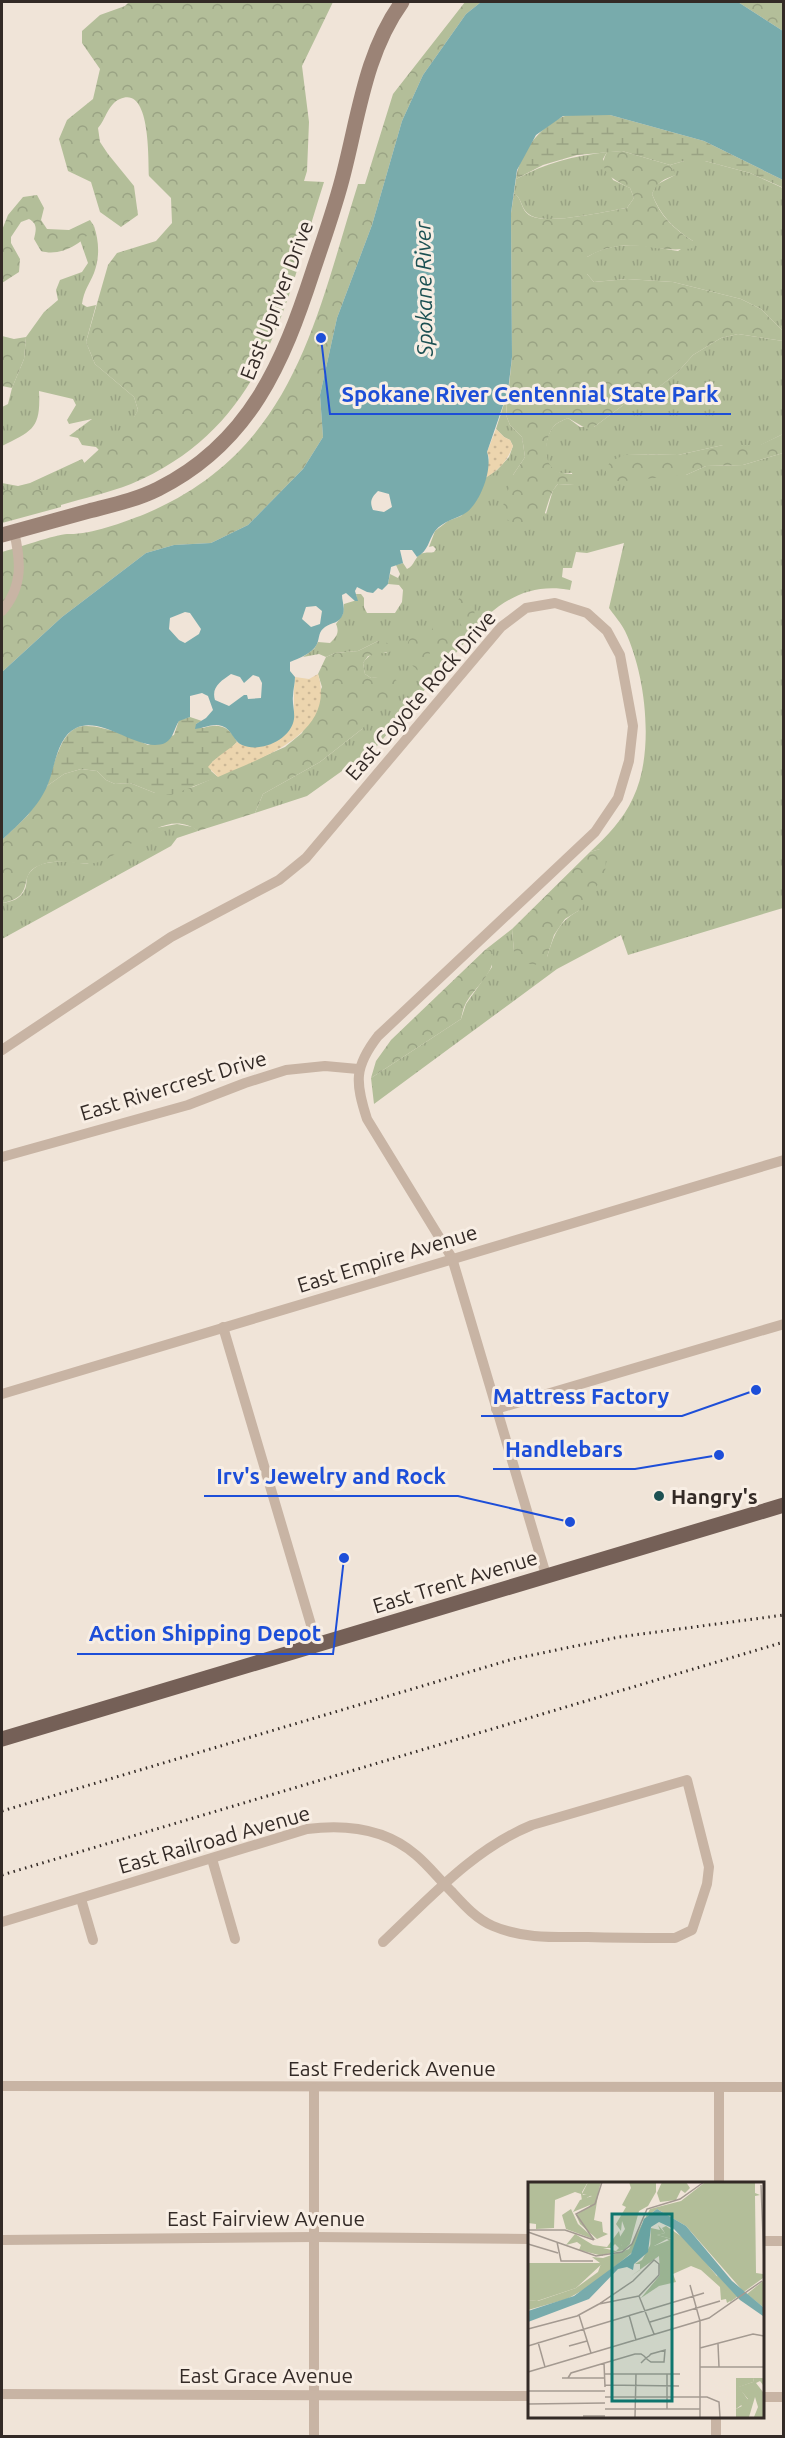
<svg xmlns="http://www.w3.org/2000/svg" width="785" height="2438" viewBox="0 0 785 2438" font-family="Ubuntu,sans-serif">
<defs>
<pattern id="grass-tufts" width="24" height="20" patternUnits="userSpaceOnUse" patternTransform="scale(1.5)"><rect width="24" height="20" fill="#b3be99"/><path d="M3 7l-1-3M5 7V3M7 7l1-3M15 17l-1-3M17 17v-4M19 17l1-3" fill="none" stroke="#9aa384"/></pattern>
<pattern id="forest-crowns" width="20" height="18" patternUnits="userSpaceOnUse" patternTransform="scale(1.5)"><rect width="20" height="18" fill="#b3be99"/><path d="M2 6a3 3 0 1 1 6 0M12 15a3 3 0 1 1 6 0" fill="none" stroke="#9aa384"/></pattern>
<pattern id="wetland-marsh" width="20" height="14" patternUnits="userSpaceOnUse" patternTransform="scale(1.5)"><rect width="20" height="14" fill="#b3be99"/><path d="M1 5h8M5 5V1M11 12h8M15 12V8" fill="none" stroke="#9aa384"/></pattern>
<pattern id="sand-dots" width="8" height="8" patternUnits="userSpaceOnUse" patternTransform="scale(1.5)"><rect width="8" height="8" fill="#ecd5ae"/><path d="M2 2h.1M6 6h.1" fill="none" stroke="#cbb796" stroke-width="1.8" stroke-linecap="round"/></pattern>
</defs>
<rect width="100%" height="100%" fill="#f0e4d8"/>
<!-- grass -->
<g fill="url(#grass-tufts)">
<path d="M607 152 603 159 613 180 630 188 634 198 627 208C606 211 546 226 530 215 521 210 522 198 514 193L516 179C546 163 573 156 607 152Z"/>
<path d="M684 161H705L750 173 783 188V331L761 309 741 299 673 282 627 279 594 282 587 274V257C618 239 644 246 678 251L693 241C674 229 660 215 652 194L656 185 675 175 670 165Z"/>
<path d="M94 226C99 241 100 257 94 273 89 285 84 290 82 304L87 307 96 305 86 342 95 364 134 397 138 410 126 433 105 456 96 447 82 445 78 438 69 436 92 419 69 424 67 420 76 405 73 399 39 391C41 428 33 431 2 446V407L8 404 12 388 24 359 26 337 44 312 58 300 56 290 60 280 82 272 88 263 80 240Z"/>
<path d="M738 334 783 341 784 432 781 435 761 445H723L678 455 627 454 686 475 706 466 743 465 783 453V908L628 955 621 935 557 969 374 1104 371 1078 461 1019 466 1004 492 967 491 949 485 950 512 929 514 951 547 957C554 936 557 923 578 911L600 849 590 852C607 836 623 820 633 798 655 753 646 675 625 631 621 623 614 615 609 608L624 543 587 553 576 552 572 568H563L562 577 572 581 570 590C538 584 512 594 488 615L377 746 307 796 255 813 263 794 320 762 362 729 382 677 371 678 365 674 363 663C369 654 376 651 387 653L378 641 358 651 335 653 326 657 319 654 303 657 314 649 318 642 330 643C336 637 340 633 336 624L343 614 344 604 357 600 356 594H361L364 598V607L367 613H395L402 602 403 590 399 585 388 584 390 574 398 578 400 574 396 565 403 563 407 569C415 566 415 554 424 553 428 552 431 553 434 552L436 549 433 546 429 547 435 531 448 521 461 516 477 499 485 478 497 470 509 457 513 446 510 440 504 437 496 429 508 391 506 415 510 425 522 437 525 457 513 475 546 514 553 490 558 484 574 485 572 473C568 473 561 474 557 472 541 467 544 435 555 425 558 422 564 420 568 418L580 427H594L630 400 655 390 677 373 693 355 721 338Z"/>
<path d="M82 459 87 467 70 487 2 519V483L18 486 30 483Z"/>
<path d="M177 824 193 827 198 831 177 838 171 846 2 939V903C11 902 21 899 25 889 27 885 26 879 28 875 38 857 70 861 87 864L156 828Z"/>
</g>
<!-- forest -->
<g fill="url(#forest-crowns)">
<path d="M129 2H333L302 66 309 122 307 171 304 181 324 182C284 307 266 427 131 484 108 493 84 498 61 505V507L2 523V490H55L134 417 138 410 134 397 95 364 86 342 108 265 117 253 156 241 172 223 171 198 149 176C148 160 151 85 120 99 108 104 106 119 98 128L100 142 108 154 134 186 138 215 121 227 100 212 91 182 68 171 59 139 67 120 93 99 100 69 82 43V31L100 15 125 6Z"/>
<path d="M465 2H481L466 14 423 75 402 121 372 225 337 318 320 395 323 437 303 469 248 525 211 543 174 545 146 553 62 617 2 672V552C14 549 57 534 67 534 89 535 122 523 145 514 294 451 315 321 358 184H365L393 94Z"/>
<path d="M738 2H783V31Z"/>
<path d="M622 151 670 165 676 175C664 179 657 182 652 194 660 216 674 229 693 241V248C652 255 629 233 587 257V274L594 282 627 279 673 282 741 299 761 309 783 331V341L738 334 721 338 693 355 677 373 655 390 630 400 594 427 587 429 568 418C564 420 558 422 555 425 545 435 542 462 555 470 561 475 570 472 578 476V481L574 485 558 484C544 498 550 522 529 530L504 518 502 509 513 475 525 457 522 437 510 425 506 415 512 357 511 213 514 193C522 198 521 210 529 215 546 226 606 211 627 208L634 198 630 188C614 180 596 171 607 152Z"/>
<path d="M37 195 44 208 41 220 47 229 69 230 90 220 94 226C84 244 60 257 41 251L34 239C36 230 38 224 29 219L21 222 11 237V243L20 259 19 272 2 283V230L8 215 23 197Z"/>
<path d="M2 336 14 339 26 337 24 359 12 388 2 386Z"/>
<path d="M783 432V453L743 465 706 466 686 475 624 481H617L606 477V468L611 461 627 454 678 455 723 445H760L781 435Z"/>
<path d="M460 597C472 598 476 607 474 618L466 625H461C456 614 453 607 460 597Z"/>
<path d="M433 626 446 633 449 648 446 652 440 651C435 643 429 636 433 626Z"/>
<path d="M412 636 419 637C432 653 434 654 423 671L420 672C408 665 402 647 412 636Z"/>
<path d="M378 641 392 644 393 651 368 656 363 663 365 674 371 678 391 675 397 681 395 692 362 729 320 762 263 794 255 813 198 831C164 805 127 854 99 862 79 868 59 855 36 867 18 877 36 897 2 903V840L28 815 47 786 64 774 81 769 97 771 106 780 115 784 130 783 155 793 193 787 285 747 302 733 322 687 318 674 326 657 335 653 358 651Z"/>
<path d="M600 849 606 857 605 875 578 911 565 919 554 935 547 957 535 965 524 963 514 951 512 929 590 852Z"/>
<path d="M491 949C501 969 473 988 465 1005 463 1009 462 1015 461 1019L371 1078 376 1061 391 1040 485 950Z"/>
</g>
<!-- wetland -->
<g fill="url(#wetland-marsh)">
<path d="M610 115 704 141 783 180 784 188 750 173 705 161H684L670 165 622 151 577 155 543 165 516 179C519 155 539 127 562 117 572 113 598 115 610 115Z"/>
<path d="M190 717 202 721 196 724 203 728C219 723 229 726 237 742L227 752 212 762 211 771 218 777 171 795 155 793 130 783 115 784 106 780 97 771 81 769 64 774 47 786C51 774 54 761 59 750 62 742 68 732 76 728 93 720 132 738 148 745L174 735 179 720Z"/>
</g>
<!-- sand -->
<g fill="url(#sand-dots)">
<path d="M496 429 504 437 510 440 513 446C507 461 499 470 485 478L489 458 487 452Z"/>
<path d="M318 674C337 735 260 758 218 777L208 767C215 757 228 751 237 742 247 748 257 748 268 744 303 732 291 706 295 677L309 679Z"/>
</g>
<!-- water -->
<path fill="#78abac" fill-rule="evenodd" d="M481 2H738L783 31V180L704 141 610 115 563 116 536 135 517 170 511 213 512 357 508 391 487 452C493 468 481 501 467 512 457 519 444 520 435 531 428 541 429 550 417 557L412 550H400L403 563 391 567 388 584 382 590 378 588 373 593 367 592 357 587 355 591 358 601H355L346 593 342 595C342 601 345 607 343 614 339 624 332 622 325 627 318 632 320 637 317 644 312 654 299 658 290 662V671L295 677C295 683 293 690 293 696 292 703 295 712 294 719 291 740 260 753 242 745 233 741 232 729 222 726 213 723 205 728 195 729L196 724 206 718 213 710 208 696 202 693 190 696V717L179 721C174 728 174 738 165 743 140 754 103 715 76 728 57 737 55 767 48 784 39 807 19 824 2 840V672L62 617 146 553 174 545 211 543 248 525 303 469 323 437 320 395 337 318 372 225 402 121 423 75 466 14ZM378 491 389 494 392 507 384 512 373 510C369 501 372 497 378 491ZM316 606 322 611 320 624 311 627 302 619 306 607ZM185 612 190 613 201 629 199 634 185 643 179 640 169 629 170 618ZM231 674 240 677 244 683 253 675 259 677 262 683 261 698 248 699 247 695H244L229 706 215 700C211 687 221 681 231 674Z"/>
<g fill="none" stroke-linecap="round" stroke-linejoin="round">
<!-- street -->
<g stroke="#c8b4a4" stroke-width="10">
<path d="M2 611C23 587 21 561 14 532"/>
<path d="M2 1050 171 937 279 880 306 858 501 627 526 608 555 603 587 613 607 631 620 655 633 726 629 761 618 798 595 832 378 1036C354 1067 355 1082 367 1119L452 1258 546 1575"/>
<path d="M2 1157 188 1105 245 1083 286 1070 325 1066 358 1069"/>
<path d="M223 1327 317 1645"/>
<path d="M2 1394 784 1160"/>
<path d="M496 1409 784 1324"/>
<path d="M212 1859 235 1939"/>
<path d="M81 1899 93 1940"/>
<path d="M2 1922 307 1829C346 1824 385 1828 416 1855 428 1865 439 1879 451 1891 463 1904 476 1919 493 1926 523 1939 556 1937 588 1937 617 1938 646 1938 675 1938L692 1930 707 1884 709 1867 687 1780 532 1825C473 1849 429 1899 383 1942"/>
<path d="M2 2086 784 2087"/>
<path d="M314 2088V2436"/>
<path d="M719 2183V2087"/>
<path d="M2 2240 315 2237 530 2239"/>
<path d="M762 2241H784"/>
<path d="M2 2394 530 2396"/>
<path d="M762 2397H784"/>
<path d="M716 2436V2416"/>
</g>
<!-- secondary -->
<path stroke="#9b8376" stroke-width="15" d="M2 535C31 527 60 519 89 511 112 505 136 500 158 489 250 443 283 363 313 271 324 238 336 205 344 172 359 113 366 52 402 2"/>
<!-- primary -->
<path stroke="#756057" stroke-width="15" d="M2 1739 784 1505"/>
<!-- rail -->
<g stroke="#332a26" stroke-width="3" stroke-dasharray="1.5 4.5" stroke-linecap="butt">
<path d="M2 1811 513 1659 619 1637 784 1615"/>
<path d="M2 1875 784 1642"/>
</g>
</g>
<!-- markers -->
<circle fill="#1d5153" stroke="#f8eee4" stroke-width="2" cx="659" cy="1496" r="6"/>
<g text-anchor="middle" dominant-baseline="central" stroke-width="6" stroke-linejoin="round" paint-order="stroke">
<!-- street labels -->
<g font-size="21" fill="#332a26" stroke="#f8eee4">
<text transform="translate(276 300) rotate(-69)">East Upriver Drive</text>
<text transform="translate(420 695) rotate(-49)">East Coyote Rock Drive</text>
<text transform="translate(173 1085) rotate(-17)">East Rivercrest Drive</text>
<text transform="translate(387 1258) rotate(-17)">East Empire Avenue</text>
<text transform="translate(455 1581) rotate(-17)">East Trent Avenue</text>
<text transform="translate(214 1839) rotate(-16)">East Railroad Avenue</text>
<text x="392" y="2068">East Frederick Avenue</text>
<text x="266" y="2218">East Fairview Avenue</text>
<text x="266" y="2375">East Grace Avenue</text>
</g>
<!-- poi labels -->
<g font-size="21" font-weight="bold" fill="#332a26" stroke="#f8eee4" text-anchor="start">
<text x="671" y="1496">Hangry's</text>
</g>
<!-- water labels -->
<g font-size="22" font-style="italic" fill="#1d5153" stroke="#f8eee4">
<text transform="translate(423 289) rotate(-91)">Spokane River</text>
</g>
</g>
<!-- overview -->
<g transform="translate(528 2182)">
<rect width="236" height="236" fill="#f0e4d8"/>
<path d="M0 0H60L54 10 55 13 65 12 54 19 53 12 47 10 27 18 26 46 8 47V42L0 41ZM134 0H158L162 6 157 11 153 8 148 18 132 20 129 11ZM71 7 66 38 74 40 75 50 80 52 69 57 52 42 48 33 61 25ZM43 27 50 42 68 58 38 47 34 33ZM138 44 160 59 207 116 199 121 198 117 193 118 192 105 173 88 163 84 145 92 148 100 131 104 113 116 132 93 131 74 103 94 112 88V82H107L114 78 123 62 126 69V64L144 57 129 53 137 51 134 46ZM91 49 94 63 92 67 87 62 83 66H75V74L51 68 53 63 49 60 38 63 47 52 65 63 79 65ZM64 75 75 76 76 80 48 106 9 119 0 118V81H72ZM235 99V125L219 112ZM208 196H226L225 200 211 205 220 218 208 227Z" fill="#b3be99"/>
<path d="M60 0H73L67 21 45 30 52 18 64 14 54 12ZM101 0H128V10L120 24 111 29 102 62 96 68 74 73 75 66 88 69 94 63 90 58 97 47 94 39 93 49 88 42 98 25 94 23 103 6ZM227 0V11L232 13 227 14 228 91 235 92V96L202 120 203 112 190 102 189 93 209 114 215 109 158 44 129 27 116 37 107 68 64 103 39 117 0 128V118L10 119 48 106 70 90 75 76 101 67 122 27 153 19 176 1ZM130 43 137 51 129 53 147 58 151 65 139 57 126 64 128 69 122 71 123 46 132 48ZM226 196H235V203L232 199 228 201 235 210V235H226L230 225 227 215 221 235H208V227L214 224 211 221 220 217 210 205 225 200Z" fill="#b3be99"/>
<path d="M129 27 158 44 204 99 235 125V134L212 118 146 47 131 40 123 45 120 70 106 82 105 88 99 85 90 87 61 117 0 140V129L46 114 103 72 116 37Z" fill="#78abac"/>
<path fill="none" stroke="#a49a91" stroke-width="1.5" d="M233 3 236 80M0 48H37L66 58M0 50 68 74 94 70 104 62 119 27 152 17 176 0M66 58 48 32 67 22 74 0M29 60 33 79H65M0 62 30 71M162 103 172 139M71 122 111 114M51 133 63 171M101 133 108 158M122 140 192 119M0 147 49 134 71 122 105 99 126 78 131 82V93L111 114 126 152M10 160 17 185M190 162 191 185M0 164 176 111M41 164 59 159M172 166 225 152 236 154M76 181 77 205M172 185H236M0 190 181 136 234 99M77 192H152M34 196H77M40 196 43 191 107 172H113L116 174 120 178 123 180H136L137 168 123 172 121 174 118 176 113 181M77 203 151 204M0 209H77M77 215H179L191 220 192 235M0 222 77 221M77 227H172M139 227V192M55 234H77M107 235 108 192M172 235V139"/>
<path fill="#0f766e" fill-opacity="0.15" stroke="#0f766e" stroke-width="3" d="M84 32H144V219H84Z"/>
<rect width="236" height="236" fill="none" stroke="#332a26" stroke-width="3"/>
</g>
<!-- callouts -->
<path fill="none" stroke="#1d4ed8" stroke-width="2" d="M321 338L330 414H731M756 1390L682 1416H481M719 1455L635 1469H493M570 1522L458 1496H204M344 1558L333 1654H77"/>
<g fill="#1d4ed8" stroke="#f8eee4" stroke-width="2">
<circle cx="321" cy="338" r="6"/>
<circle cx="756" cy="1390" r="6"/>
<circle cx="719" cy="1455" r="6"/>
<circle cx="570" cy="1522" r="6"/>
<circle cx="344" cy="1558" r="6"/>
</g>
<g font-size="22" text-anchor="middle" font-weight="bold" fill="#1d4ed8" stroke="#f8eee4" stroke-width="6" stroke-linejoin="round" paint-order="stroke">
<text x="530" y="402">Spokane River Centennial State Park</text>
<text x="581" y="1404">Mattress Factory</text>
<text x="564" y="1457">Handlebars</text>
<text x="331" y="1484">Irv's Jewelry and Rock</text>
<text x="205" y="1641">Action Shipping Depot</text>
</g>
<!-- border -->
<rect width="785" height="2438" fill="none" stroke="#332a26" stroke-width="6"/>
</svg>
